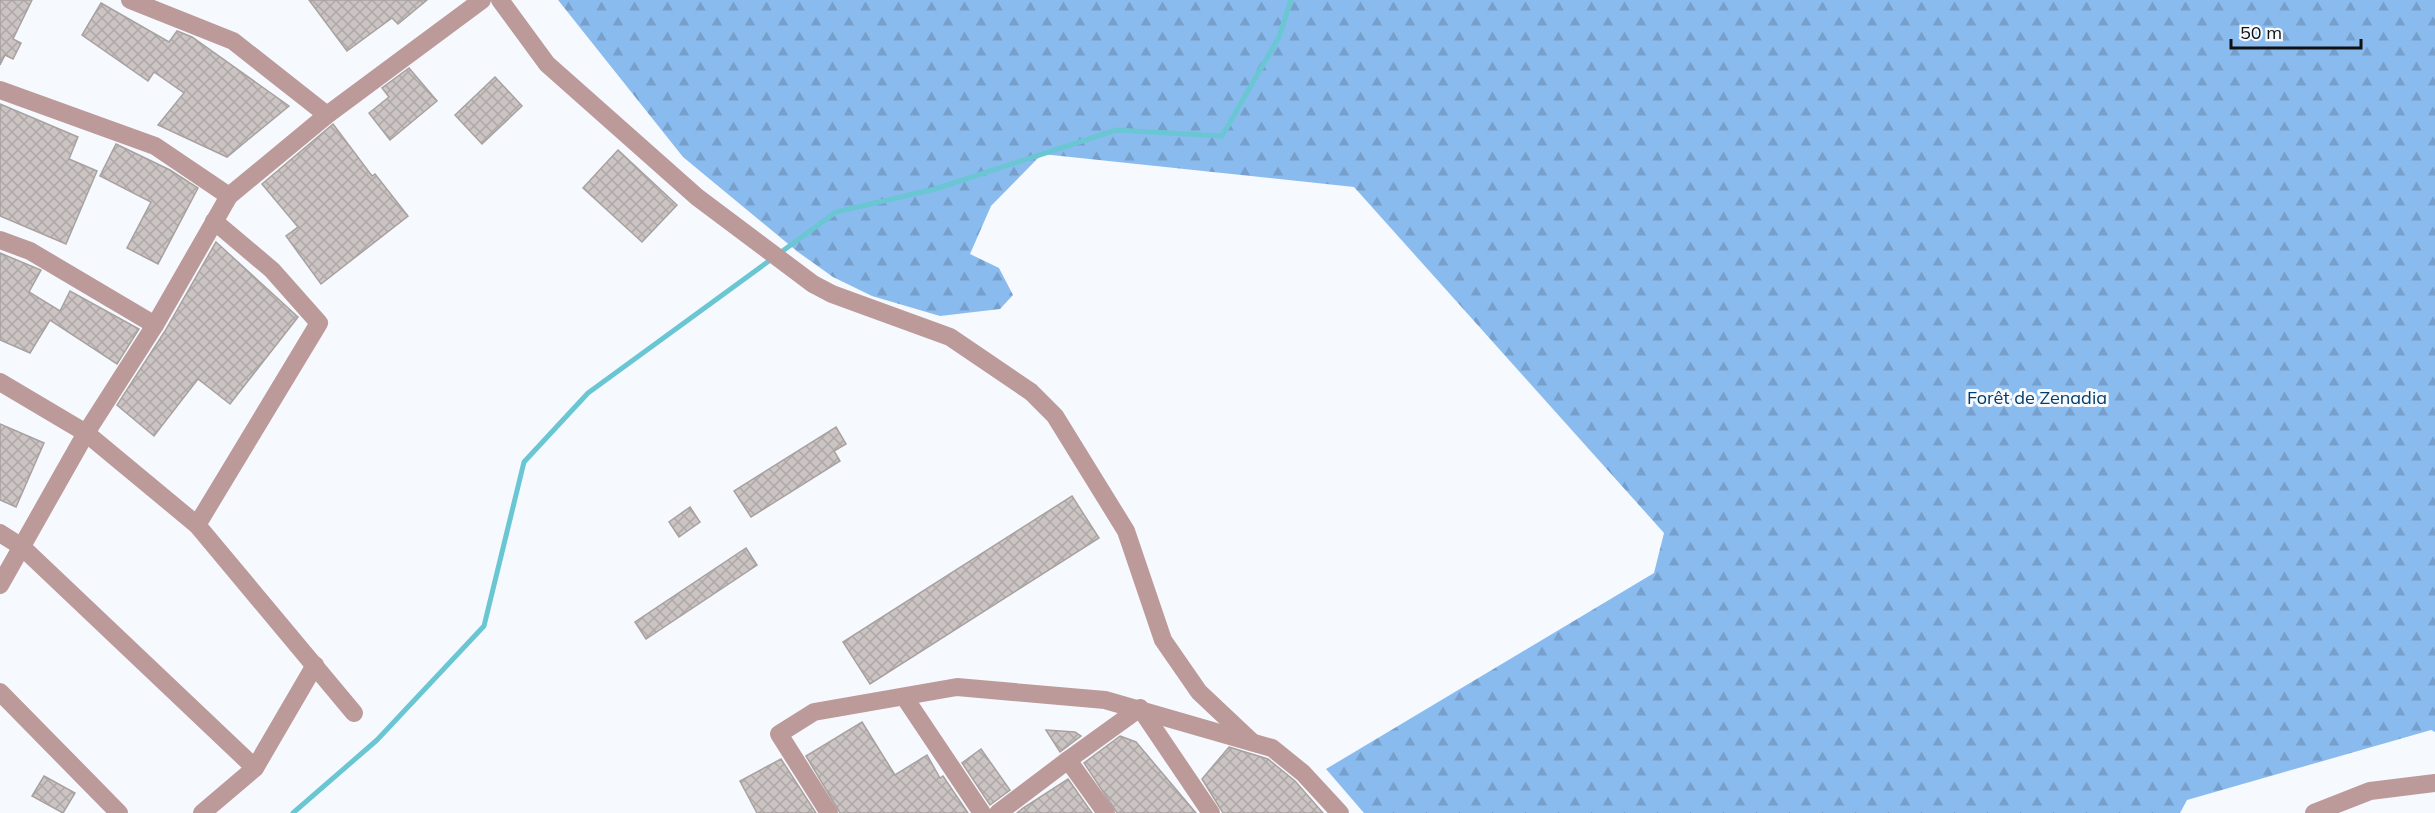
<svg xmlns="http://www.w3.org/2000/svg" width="2435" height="813" viewBox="0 0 2435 813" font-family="Mulish,sans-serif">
<defs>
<pattern id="forest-firs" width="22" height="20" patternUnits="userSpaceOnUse" patternTransform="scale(1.5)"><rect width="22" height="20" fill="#8abbee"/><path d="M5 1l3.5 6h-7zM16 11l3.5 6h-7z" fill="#76a0cb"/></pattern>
<pattern id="building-cross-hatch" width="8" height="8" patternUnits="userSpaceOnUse" patternTransform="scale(1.5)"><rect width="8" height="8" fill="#cbc4c3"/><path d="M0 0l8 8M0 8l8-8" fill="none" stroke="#ada7a7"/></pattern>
</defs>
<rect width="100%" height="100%" fill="#f6faff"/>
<!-- forest -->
<path fill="url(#forest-firs)" d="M558 0H2435V732L2431 730 2187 800 2180 813H1364L1326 769 1654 573 1664 533 1354 187 1042 154 991 206 970 254 999 268 1013 295 1000 309 940 316 872 296 833 277 798 252 683 157Z"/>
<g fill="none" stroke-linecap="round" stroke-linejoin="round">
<!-- stream -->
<path stroke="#6ac6d3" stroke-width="5" d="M293 813 377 740 484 626 524 462 588 393 836 212 935 189 1116 130 1222 136 1279 37 1291 0"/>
</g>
<!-- building -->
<g fill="url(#building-cross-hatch)" stroke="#a8a1a0" stroke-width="1.5">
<path d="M0 0H32L13 39 21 43 13 59 5 55 0 65Z"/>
<path d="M309 0H427L398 24 392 18 347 51Z"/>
<path d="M101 3 169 42 177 31 192 37 289 106 227 157 158 125 184 93 154 72 148 81 82 35Z"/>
<path d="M409 68 437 101 390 140 369 113 389 97 382 88Z"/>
<path d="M495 77 522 106 482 144 455 115Z"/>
<path d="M0 104 78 137 69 159 97 171 66 244 0 216Z"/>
<path d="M333 124 372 176 375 174 408 216 321 284 286 236 298 227 262 184Z"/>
<path d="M116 144 170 170 198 188 158 264 127 248 151 202 100 176Z"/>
<path d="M618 150 677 205 642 242 583 188Z"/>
<path d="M216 242 298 317 230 404 198 379 154 436 117 405 165 331Z"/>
<path d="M0 253 41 270 29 292 60 311 70 291 139 329 117 364 50 320 30 353 0 340Z"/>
<path d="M0 424 44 443 16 507 0 500Z"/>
<path d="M836 427 846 444 834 451 840 461 751 517 734 491Z"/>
<path d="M1072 496 1099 538 870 684 843 642Z"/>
<path d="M690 507 700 522 679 537 669 522Z"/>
<path d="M746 548 757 565 646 639 635 622Z"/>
<path d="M862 722 895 775 927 755 940 778 943 776 968 813H840L806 756Z"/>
<path d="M1046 730 1075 732 1081 736 1060 752Z"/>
<path d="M1120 736 1136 742 1196 813H1117L1084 763Z"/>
<path d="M1229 747 1268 759 1295 781 1323 813H1223L1202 779Z"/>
<path d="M981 749 1010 790 990 805 962 763Z"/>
<path d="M781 759 816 813H757L740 781Z"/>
<path d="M44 776 75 793 63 813 32 796Z"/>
<path d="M1068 779 1092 813H1017L1023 808Z"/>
</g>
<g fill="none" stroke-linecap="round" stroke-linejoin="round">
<!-- minor -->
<g stroke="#bc9a9a" stroke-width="18">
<path d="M130 0 233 41 327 115"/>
<path d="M500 0 547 64 697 197 813 284 832 294 950 337 1031 392 1055 416 1126 531 1163 640 1199 692 1251 741"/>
<path d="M0 90 155 146 229 196"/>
<path d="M0 240 30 251 155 325"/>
<path d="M0 382 86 433 197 525 354 713"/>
<path d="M197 525 319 323 272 270 214 221"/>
<path d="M0 533 22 547 255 768"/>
<path d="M0 585 86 433 155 325 229 196 327 115 482 0"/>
<path d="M0 692 119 813"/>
<path d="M905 698 982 813"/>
<path d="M1068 760 1140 708 1211 813"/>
<path d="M202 813 255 768 315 665"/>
<path d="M829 813 779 734 814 712 957 687 1105 700 1272 748 1303 773 1340 813"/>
<path d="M998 813 1068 760 1106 813"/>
<path d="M2314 813 2370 791 2435 783"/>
</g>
</g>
<g text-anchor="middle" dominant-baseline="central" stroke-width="6" stroke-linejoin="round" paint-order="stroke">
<!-- park labels -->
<g font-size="18" fill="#033c6a" stroke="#f6faff">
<text x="2037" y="397">Forêt de Zenadia</text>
</g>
</g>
<!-- scale -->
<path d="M2231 39v9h130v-9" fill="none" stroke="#101113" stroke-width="3"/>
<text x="2240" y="39" font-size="18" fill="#101113" stroke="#f6faff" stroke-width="4.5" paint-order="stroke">50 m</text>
</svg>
